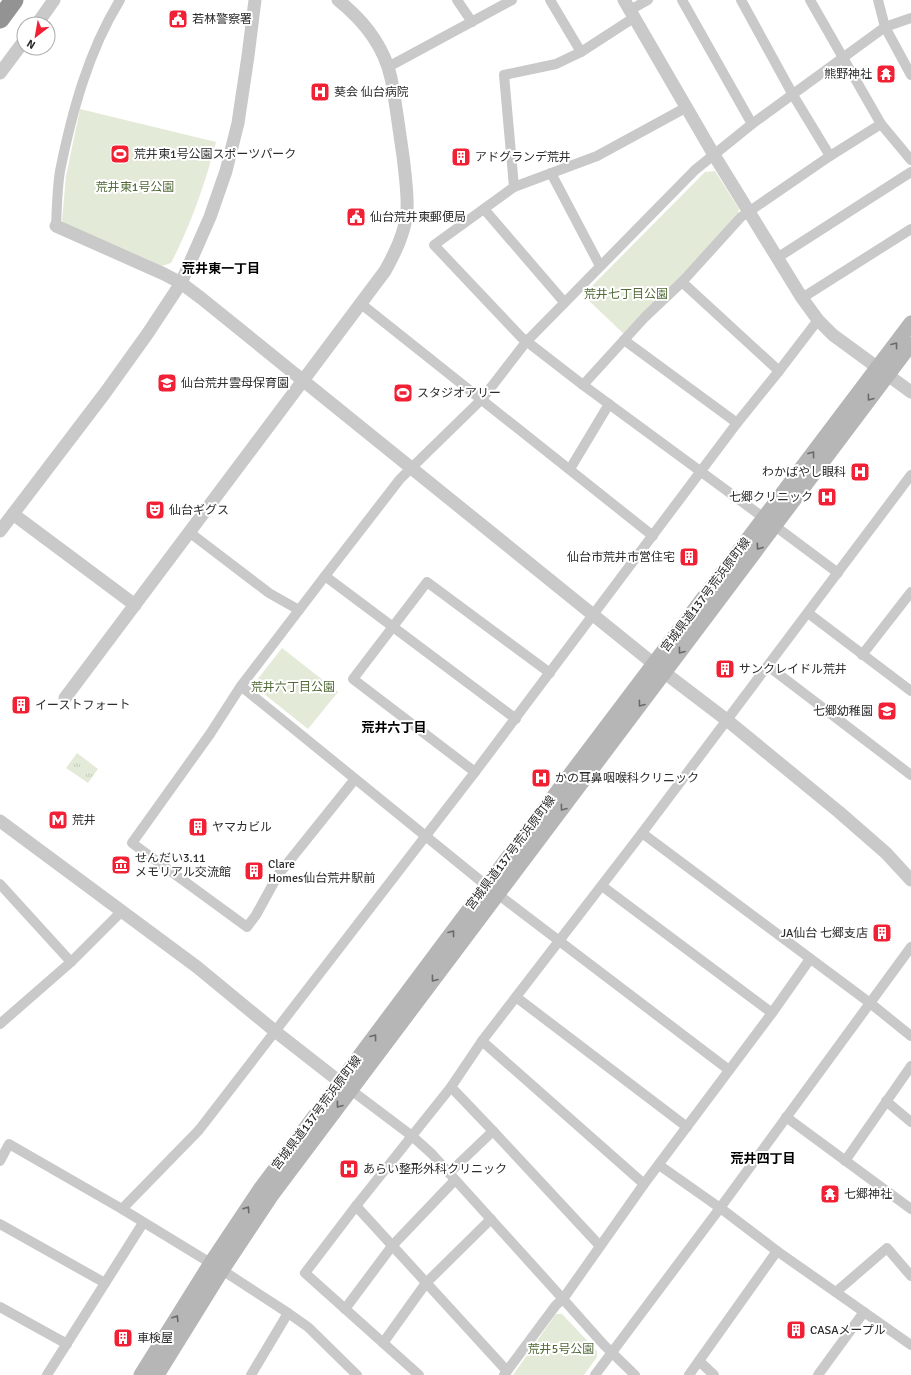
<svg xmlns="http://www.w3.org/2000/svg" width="911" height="1375" viewBox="0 0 911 1375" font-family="Signika,'Noto Sans JP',sans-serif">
<defs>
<pattern id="grass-tufts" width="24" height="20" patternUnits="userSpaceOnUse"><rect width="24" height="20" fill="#e3ebd8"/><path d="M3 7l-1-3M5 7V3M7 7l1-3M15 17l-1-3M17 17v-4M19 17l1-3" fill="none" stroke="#c3caba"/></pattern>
</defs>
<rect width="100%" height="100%" fill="#fff"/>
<!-- grass -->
<path fill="url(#grass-tufts)" d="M77 753 98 769 88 783 66 768Z"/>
<!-- green -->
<g fill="#e3ebd8">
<path d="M80 109 216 142C205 184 191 224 171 263L162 266 132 255 64 223 62 220 66 176Z"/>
<path d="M715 171 739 209 738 215 627 337 583 295 705 172Z"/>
<path d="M282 648 338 692 308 729 258 689 257 680Z"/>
<path d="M556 1314H562L597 1351V1357L584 1375H513Z"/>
</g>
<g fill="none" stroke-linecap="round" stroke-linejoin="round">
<!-- minor -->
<g stroke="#c9c9c9" stroke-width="10">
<path d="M457 0 472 22"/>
<path d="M550 0 581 52"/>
<path d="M682 0 752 124"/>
<path d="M741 0 793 95 830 156"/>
<path d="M810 0 881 124 911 160"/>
<path d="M878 0 885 27 911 75"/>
<path d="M630 10 648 0"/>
<path d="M388 67 512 0"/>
<path d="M687 107 597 156 514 187 434 245 521 337 583 385 764 518"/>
<path d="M551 173 600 266"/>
<path d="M514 187 504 75 556 64 581 52 635 17"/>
<path d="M484 209 564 302"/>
<path d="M56 226C57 208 57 189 60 171 72 112 88 52 120 0"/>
<path d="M777 258 911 172"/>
<path d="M682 282 779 371"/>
<path d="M802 298 911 229"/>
<path d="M360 303 653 536"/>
<path d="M624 340 737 423"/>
<path d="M583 385 645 317 682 282 741 217 830 156 881 124"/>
<path d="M570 469 609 404"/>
<path d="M775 526 838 573"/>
<path d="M189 532 269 593 299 610"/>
<path d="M325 576 516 719"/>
<path d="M808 613 911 691"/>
<path d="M862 655 911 592"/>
<path d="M768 666 911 775"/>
<path d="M241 686 487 886 729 1070"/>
<path d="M475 772 353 679 427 582 550 673"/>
<path d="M355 779 278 875 256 915 247 927 132 843 210 734 241 686 325 576 400 479 482 399 526 342 695 170 752 124 885 27 911 18"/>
<path d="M642 833 870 1003 911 1036"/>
<path d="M0 884 71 962"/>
<path d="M602 886 772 1013"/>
<path d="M516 997 687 1127"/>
<path d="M0 1024 71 962 122 911"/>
<path d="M482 1041 644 1184"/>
<path d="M347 1087 412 1136 432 1154 563 1299 604 1345 635 1375"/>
<path d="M451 1087 493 1131 600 1246"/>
<path d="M886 1101 911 1122"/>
<path d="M786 1117 911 1209"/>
<path d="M0 1161 9 1144 122 1209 222 1270 288 1313 308 1327 357 1375"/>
<path d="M845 1161 911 1066"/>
<path d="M659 1165 723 1210 777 1251 911 1345"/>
<path d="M449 1173 493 1131"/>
<path d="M356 1206 507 1371"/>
<path d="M122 1209 199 1130 475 772 737 423 779 371 818 320"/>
<path d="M0 1224 105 1283"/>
<path d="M836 1292 887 1248 911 1276"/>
<path d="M0 1307 67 1344"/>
<path d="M345 1309 392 1246 455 1180"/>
<path d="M383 1343 426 1283 491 1219"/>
<path d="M699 1361 714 1375"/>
<path d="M47 1375 143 1223"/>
<path d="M251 1375 288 1313"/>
<path d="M419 1375 305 1273 356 1206 451 1087 482 1041 642 833 911 475"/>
<path d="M504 1375 556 1305 563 1299 644 1184 772 1013 810 959"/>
<path d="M595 1375 720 1208 911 947"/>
<path d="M689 1375 777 1251"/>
<path d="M818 1375 864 1312"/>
</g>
<!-- tertiary -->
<g stroke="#c9c9c9" stroke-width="13">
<path d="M624 0 714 155 802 298 818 320 833 335 911 392"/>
<path d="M37 24 54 0"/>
<path d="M0 73 24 41"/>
<path d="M56 226 164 274 181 283 201 298 665 673 728 721 839 812 886 853 911 880"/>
<path d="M13 514 135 605"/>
<path d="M0 531 105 393 148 333 181 283 210 217 226 171 238 123 248 56 255 0"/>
<path d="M65 698 385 271C395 253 405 233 407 211 408 193 405 174 403 156 399 130 396 104 391 78 384 46 363 20 338 0"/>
<path d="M0 821 197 967 276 1032 340 1082"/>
</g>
<!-- secondary -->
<g stroke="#b6b6b6" stroke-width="15">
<path d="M141 1375 211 1263 261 1188 563 784 911 323"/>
<path d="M157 1375 222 1270 271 1196 911 344"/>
</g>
<!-- motorway -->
<path stroke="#939393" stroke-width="19" d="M0 19 14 0"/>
</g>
<!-- one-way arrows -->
<defs><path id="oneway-chevron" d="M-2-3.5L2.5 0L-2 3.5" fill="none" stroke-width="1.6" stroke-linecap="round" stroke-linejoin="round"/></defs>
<g stroke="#6a6a6a">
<use href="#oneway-chevron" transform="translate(895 345) rotate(-53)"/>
<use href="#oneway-chevron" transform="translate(870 398) rotate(127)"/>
<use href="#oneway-chevron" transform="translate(812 454) rotate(-53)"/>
<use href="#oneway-chevron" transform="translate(759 547) rotate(126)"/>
<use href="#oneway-chevron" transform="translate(681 651) rotate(127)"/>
<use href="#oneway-chevron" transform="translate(641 704) rotate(127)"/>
<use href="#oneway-chevron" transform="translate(563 808) rotate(127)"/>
<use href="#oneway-chevron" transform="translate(452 933) rotate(-53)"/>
<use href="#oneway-chevron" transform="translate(434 979) rotate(127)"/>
<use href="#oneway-chevron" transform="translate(374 1037) rotate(-53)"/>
<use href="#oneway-chevron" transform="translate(339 1105) rotate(127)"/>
<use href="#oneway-chevron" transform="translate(247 1209) rotate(-56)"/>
<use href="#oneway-chevron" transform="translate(176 1318) rotate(-58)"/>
</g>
<!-- icons -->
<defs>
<symbol id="civic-square" viewBox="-11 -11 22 22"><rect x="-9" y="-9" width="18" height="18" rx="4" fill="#f12035" stroke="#fff"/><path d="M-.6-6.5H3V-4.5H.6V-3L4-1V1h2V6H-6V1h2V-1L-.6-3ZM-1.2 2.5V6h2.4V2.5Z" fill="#fff"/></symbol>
<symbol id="temple-square" viewBox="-11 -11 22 22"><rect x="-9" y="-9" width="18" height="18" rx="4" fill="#f12035" stroke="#fff"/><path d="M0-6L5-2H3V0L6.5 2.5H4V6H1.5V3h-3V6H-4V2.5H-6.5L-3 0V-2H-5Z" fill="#fff"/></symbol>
<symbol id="hospital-square" viewBox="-11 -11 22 22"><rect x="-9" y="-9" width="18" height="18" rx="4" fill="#f12035" stroke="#fff"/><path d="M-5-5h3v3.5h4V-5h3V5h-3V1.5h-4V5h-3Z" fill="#fff"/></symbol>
<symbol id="stadium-square" viewBox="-11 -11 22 22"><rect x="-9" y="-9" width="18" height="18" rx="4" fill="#f12035" stroke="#fff"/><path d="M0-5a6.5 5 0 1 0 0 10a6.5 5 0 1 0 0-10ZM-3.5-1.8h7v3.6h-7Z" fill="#fff"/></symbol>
<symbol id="building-square" viewBox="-11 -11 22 22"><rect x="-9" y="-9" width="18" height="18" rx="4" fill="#f12035" stroke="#fff"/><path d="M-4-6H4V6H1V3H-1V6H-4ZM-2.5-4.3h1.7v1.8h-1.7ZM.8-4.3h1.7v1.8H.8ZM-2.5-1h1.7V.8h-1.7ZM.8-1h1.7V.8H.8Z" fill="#fff"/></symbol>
<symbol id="school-square" viewBox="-11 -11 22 22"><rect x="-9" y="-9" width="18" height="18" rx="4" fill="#f12035" stroke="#fff"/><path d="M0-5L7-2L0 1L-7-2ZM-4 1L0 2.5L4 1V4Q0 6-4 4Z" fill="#fff"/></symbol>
<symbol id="theatre-square" viewBox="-11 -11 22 22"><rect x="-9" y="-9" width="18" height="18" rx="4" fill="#f12035" stroke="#fff"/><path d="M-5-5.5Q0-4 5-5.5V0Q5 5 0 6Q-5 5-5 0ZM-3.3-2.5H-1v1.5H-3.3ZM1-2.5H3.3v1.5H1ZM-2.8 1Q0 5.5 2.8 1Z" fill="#fff"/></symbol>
<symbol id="metro-square" viewBox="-11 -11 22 22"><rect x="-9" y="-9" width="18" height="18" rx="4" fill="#f12035" stroke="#fff"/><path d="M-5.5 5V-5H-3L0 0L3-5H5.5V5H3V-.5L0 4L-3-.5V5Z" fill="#fff"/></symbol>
<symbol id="museum-square" viewBox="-11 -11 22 22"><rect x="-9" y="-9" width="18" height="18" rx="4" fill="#f12035" stroke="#fff"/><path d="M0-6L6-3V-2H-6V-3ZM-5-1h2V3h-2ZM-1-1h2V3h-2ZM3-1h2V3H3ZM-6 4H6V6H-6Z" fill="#fff"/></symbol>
</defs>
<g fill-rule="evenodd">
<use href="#civic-square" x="167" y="8" width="22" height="22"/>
<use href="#temple-square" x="875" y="63" width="22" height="22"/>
<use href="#hospital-square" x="309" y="81" width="22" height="22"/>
<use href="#stadium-square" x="109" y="143" width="22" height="22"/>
<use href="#building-square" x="450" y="146" width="22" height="22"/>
<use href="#civic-square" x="345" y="206" width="22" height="22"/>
<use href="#school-square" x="156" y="372" width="22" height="22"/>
<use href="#stadium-square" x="392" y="382" width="22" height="22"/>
<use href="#hospital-square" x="849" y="461" width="22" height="22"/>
<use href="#hospital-square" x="816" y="486" width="22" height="22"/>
<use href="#theatre-square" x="144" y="499" width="22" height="22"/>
<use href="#building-square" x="678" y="546" width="22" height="22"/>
<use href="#building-square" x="714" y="658" width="22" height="22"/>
<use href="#building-square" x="10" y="694" width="22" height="22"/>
<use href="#school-square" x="876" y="700" width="22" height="22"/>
<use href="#hospital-square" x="530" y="767" width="22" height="22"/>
<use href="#metro-square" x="47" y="809" width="22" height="22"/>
<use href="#building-square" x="187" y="816" width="22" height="22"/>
<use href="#museum-square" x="110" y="854" width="22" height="22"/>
<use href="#building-square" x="243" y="860" width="22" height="22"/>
<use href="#building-square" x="871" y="922" width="22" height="22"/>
<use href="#hospital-square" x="338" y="1158" width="22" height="22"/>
<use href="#temple-square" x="819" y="1183" width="22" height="22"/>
<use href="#building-square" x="785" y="1319" width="22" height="22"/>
<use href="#building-square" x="112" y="1327" width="22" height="22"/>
</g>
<g text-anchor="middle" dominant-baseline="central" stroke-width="4" stroke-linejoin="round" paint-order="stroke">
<!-- poi labels -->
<g font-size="12" fill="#2c2c2c" stroke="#fff" text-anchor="start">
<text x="192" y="19">若林警察署</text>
<text x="872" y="74" text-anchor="end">熊野神社</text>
<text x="334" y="92">葵会 仙台病院</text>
<text x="134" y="154">荒井東1号公園スポーツパーク</text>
<text x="475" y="157">アドグランデ荒井</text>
<text x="370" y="217">仙台荒井東郵便局</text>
<text x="181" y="383">仙台荒井雲母保育園</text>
<text x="417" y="393">スタジオアリー</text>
<text x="846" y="472" text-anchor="end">わかばやし眼科</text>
<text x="813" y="497" text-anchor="end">七郷クリニック</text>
<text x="169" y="510">仙台ギグス</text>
<text x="675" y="557" text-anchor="end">仙台市荒井市営住宅</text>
<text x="739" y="669">サンクレイドル荒井</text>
<text x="35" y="705">イーストフォート</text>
<text x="873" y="711" text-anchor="end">七郷幼稚園</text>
<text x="555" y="778">かの耳鼻咽喉科クリニック</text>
<text x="72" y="820">荒井</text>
<text x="212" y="827">ヤマカビル</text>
<text x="135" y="858">せんだい3.11<tspan x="135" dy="14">メモリアル交流館</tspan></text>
<text x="268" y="864">Clare<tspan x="268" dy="14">Homes仙台荒井駅前</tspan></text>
<text x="868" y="933" text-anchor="end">JA仙台 七郷支店</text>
<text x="363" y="1169">あらい整形外科クリニック</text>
<text x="844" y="1194">七郷神社</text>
<text x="810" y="1330">CASAメープル</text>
<text x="137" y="1338">車検屋</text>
</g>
<!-- park labels -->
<g font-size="12" fill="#506a37" stroke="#fff">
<text x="135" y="187">荒井東1号公園</text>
<text x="626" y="294">荒井七丁目公園</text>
<text x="293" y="687">荒井六丁目公園</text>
<text x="561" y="1349">荒井5号公園</text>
</g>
<!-- street labels -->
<g font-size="12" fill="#2c2c2c" stroke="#fff">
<text transform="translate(706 595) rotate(-53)">宮城県道137号荒浜原町線</text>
<text transform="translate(511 853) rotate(-53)">宮城県道137号荒浜原町線</text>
<text transform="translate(317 1113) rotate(-53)">宮城県道137号荒浜原町線</text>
</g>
<!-- neighbourhood labels -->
<g font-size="13" font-weight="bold" fill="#000" stroke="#fff">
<text x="221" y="269">荒井東一丁目</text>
<text x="394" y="728">荒井六丁目</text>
<text x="763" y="1159">荒井四丁目</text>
</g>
</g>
<!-- north arrow -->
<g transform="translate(36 36) rotate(211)"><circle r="19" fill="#ffffff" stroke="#ababab"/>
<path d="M0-3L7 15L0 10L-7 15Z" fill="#f12035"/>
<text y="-6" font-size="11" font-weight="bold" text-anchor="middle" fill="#2c2c2c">N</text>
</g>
</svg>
